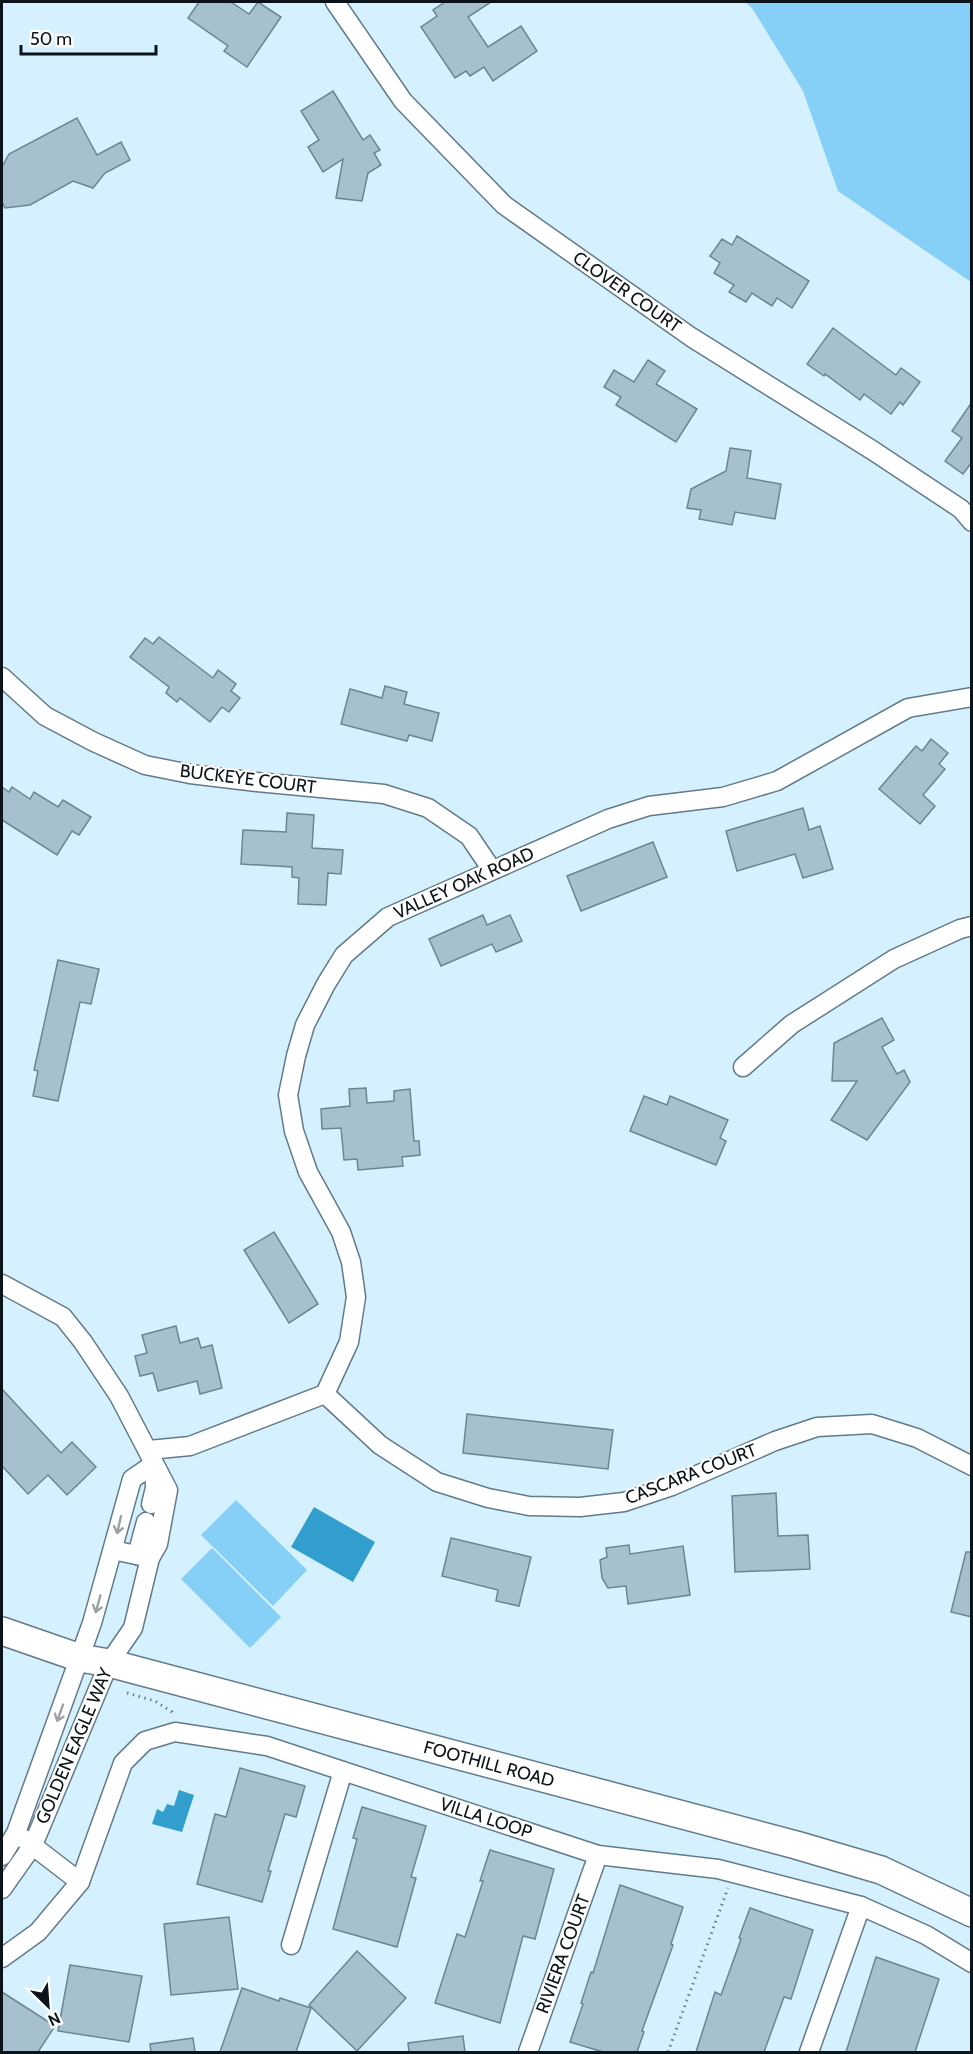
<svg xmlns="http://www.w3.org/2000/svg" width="973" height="2054" viewBox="0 0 973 2054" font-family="Cabin,sans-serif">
<rect width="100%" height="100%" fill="#d5f0ff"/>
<!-- green -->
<g fill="#86d0f7">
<path d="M745 2H971V282L838 191 803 91 752 8Z"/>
<path d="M236 1500 307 1570 273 1606 201 1535Z"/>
<path d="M212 1548 281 1617 250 1648 181 1579Z"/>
</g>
<!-- water -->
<g fill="#319ecd">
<path d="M314 1507 375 1542 353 1582 291 1547Z"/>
<path d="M179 1790 194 1795 182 1832 152 1824 157 1809 163 1812 167 1804 174 1806Z"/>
</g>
<!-- building -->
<g fill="#a6c0ce" stroke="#6d8592" stroke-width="1.5">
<path d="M199 2H231L249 14 258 2 281 17 247 67 224 51 228 46 188 18Z"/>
<path d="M445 2H491L468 17 488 47 521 26 537 51 493 81 484 67 470 76 466 71 455 78 421 27 437 16 433 10Z"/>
<path d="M333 91 363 140 370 135 380 150 374 153 381 165 368 173 362 201 336 198 343 159 323 172 308 147 319 140 301 111Z"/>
<path d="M77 118 97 155 121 142 130 160 105 173 93 188 73 181 30 205 5 208 2 202V167L9 154Z"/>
<path d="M737 236 809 281 792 308 777 298 772 306 752 293 746 302 729 292 734 285 714 273 720 263 710 256 722 239 732 245Z"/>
<path d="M833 328 896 375 901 368 920 382 903 405 900 402 891 414 864 394 860 400 825 374 824 376 807 364Z"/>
<path d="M648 360 665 371 656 384 697 409 676 442 616 405 621 397 604 387 614 370 634 382Z"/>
<path d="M972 402V462L963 474 945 461 962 438 952 431Z"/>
<path d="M730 448 751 451 747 478 781 484 775 519 735 512 732 525 699 519 701 510 687 508 691 489 726 471Z"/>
<path d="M159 637 213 678 218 670 236 684 231 691 240 698 229 712 222 707 210 722 180 698 177 702 166 693 169 687 130 657 145 638 153 644Z"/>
<path d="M385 686 407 692 404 704 439 713 432 741 409 735 407 741 341 724 350 689 382 698Z"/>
<path d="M931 739 948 753 939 764 945 769 923 795 935 806 920 824 879 789 916 746 922 751Z"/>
<path d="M2 787 9 792 12 787 30 799 34 792 58 807 63 800 91 817 79 835 72 831 57 855 2 820Z"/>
<path d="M803 808 809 830 820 826 833 869 803 878 795 854 737 871 726 831Z"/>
<path d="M287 813 314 815 312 848 343 850 341 874 328 873 326 905 298 904 299 878 292 877V867L241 864 243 830 286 832Z"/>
<path d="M653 842 667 877 581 911 567 876Z"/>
<path d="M483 915 487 925 510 915 522 941 496 952 492 944 441 966 429 939Z"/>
<path d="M58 960 99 969 91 1004 80 1002 58 1101 33 1096 38 1071 34 1070Z"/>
<path d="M882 1018 894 1040 882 1047 897 1074 904 1070 910 1082 867 1140 831 1120 857 1081H832L834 1043Z"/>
<path d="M366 1088 367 1103 394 1101V1091L410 1089 414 1141H419L420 1155 402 1157 403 1166 358 1170 357 1159 344 1160 341 1128 322 1129 321 1109 350 1106 349 1089Z"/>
<path d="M644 1096 667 1105 670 1096 728 1120 720 1138 726 1141 716 1165 630 1131Z"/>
<path d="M274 1232 318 1304 289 1323 244 1250Z"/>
<path d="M176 1326 180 1343 198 1338 201 1348 212 1345 222 1388 200 1394 197 1381 158 1391 153 1373 140 1376 135 1356 147 1353 142 1335Z"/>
<path d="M2 1389 61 1453 72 1442 96 1467 67 1495 48 1475 28 1494 2 1466Z"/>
<path d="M467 1414 613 1430 608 1469 463 1453Z"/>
<path d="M776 1493 778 1536 808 1535 810 1569 735 1572 732 1496Z"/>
<path d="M451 1538 531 1557 519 1606 496 1601 498 1590 442 1576Z"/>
<path d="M629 1545 630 1554 683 1546 690 1595 628 1604 626 1586 608 1588 602 1578 600 1560 607 1557 606 1548Z"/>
<path d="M966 1552H972V1617L951 1612Z"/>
<path d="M240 1768 305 1786 296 1817 285 1814 268 1871H271L262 1902 197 1884 215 1814 226 1817Z"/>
<path d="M362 1807 426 1826 411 1877 416 1878 397 1947 333 1929 357 1839 353 1838Z"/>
<path d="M490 1850 554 1869 535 1939 523 1936 500 2023 435 2003 457 1934 465 1937 483 1881H480Z"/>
<path d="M620 1885 683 1907 671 1944 673 1945 642 2031 644 2032 637 2052H603L570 2042 583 2004 581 2003 591 1972 593 1973Z"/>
<path d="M750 1908 813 1930 791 1999 784 1997 764 2052H696L715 1992 721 1995 741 1939 739 1938Z"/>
<path d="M229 1917 238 1989 171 1995 164 1924Z"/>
<path d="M357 1951 406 1998 357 2051 309 2005Z"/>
<path d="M876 1957 939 1979 915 2052H846Z"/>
<path d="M70 1965 142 1976 129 2042 58 2031Z"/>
<path d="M242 1988 279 2001 280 1998 311 2008 296 2052H220Z"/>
<path d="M2 1992 55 2026 38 2052H2Z"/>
<path d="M463 2036 465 2052H409L408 2043Z"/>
<path d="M193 2038 195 2052H151L150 2044Z"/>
</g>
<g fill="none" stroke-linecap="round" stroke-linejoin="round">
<defs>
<g id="minor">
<path d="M335 2 403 101 504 205 691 337 872 450 961 509 972 522"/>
<path d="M2 677 45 716 94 742 145 765 190 774 257 782 384 794 428 808 469 836 492 870"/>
<path d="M743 1067 792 1024 894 959 960 929 972 926"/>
<path d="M2 1284 63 1317 83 1342 119 1396 168 1490 158 1544 150 1558 133 1628 109 1663 33 1845 2 1889"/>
<path d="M325 1394 380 1445 437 1482 488 1498 529 1506 580 1507 624 1502 672 1486 775 1441 817 1427 872 1424 917 1438 972 1466"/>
<path d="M149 1450 190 1446 325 1394 349 1342 356 1297 351 1262 341 1232 308 1172 294 1131 288 1095 296 1056 305 1025 326 984 344 955 388 917 608 819 649 806 723 797 777 781 908 708 972 697"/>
<path d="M151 1504 155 1488 154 1466"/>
<path d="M113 1550 150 1558"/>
<path d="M137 1555 146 1522"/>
<path d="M24 1839 80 1882"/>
<path d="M2 1856 16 1833 92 1623 132 1479 154 1464"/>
<path d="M291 1945 343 1771"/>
<path d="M2 1958 38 1932 80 1882 123 1763 145 1741 175 1732 267 1746 598 1855 718 1869 861 1906 926 1935 972 1963"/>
<path d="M528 2052 598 1855"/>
<path d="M809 2052 861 1906"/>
</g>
<path id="secondary" d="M2 1631 80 1658 109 1663 796 1845 881 1870 972 1913"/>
</defs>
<!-- minor casing -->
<use href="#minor" stroke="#637b88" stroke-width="21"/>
<!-- secondary casing -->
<use href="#secondary" stroke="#637b88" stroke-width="30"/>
<!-- path -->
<g stroke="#6e7f89" stroke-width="3" stroke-dasharray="1.5 4.5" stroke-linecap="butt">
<path d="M127 1693 155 1701 172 1712 173 1715"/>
<path d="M668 2052 728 1888"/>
</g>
<!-- minor -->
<use href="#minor" stroke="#fff" stroke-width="18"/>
<!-- secondary -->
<use href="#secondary" stroke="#fff" stroke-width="27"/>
</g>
<!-- one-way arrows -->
<defs><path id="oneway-shaft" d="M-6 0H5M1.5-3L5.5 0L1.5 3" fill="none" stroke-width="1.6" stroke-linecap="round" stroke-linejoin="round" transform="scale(1.5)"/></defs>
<g stroke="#9da1a3">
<use href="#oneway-shaft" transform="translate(119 1525) rotate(103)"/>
<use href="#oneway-shaft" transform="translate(98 1604) rotate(106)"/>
<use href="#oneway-shaft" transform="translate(60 1713) rotate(110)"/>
</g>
<g text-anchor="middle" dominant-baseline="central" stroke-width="4.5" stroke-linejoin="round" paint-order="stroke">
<!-- street labels -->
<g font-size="18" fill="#0b1419" stroke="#fff">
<text transform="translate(627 292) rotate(35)">CLOVER COURT</text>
<text transform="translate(248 779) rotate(7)">BUCKEYE COURT</text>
<text transform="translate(464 883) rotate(-24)">VALLEY OAK ROAD</text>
<text transform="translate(691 1474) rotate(-21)">CASCARA COURT</text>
<text transform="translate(74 1746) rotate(-67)">GOLDEN EAGLE WAY</text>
<text transform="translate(489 1764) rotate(15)">FOOTHILL ROAD</text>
<text transform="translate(486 1818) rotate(18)">VILLA LOOP</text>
<text transform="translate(563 1954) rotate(-70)">RIVIERA COURT</text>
</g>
</g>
<!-- border -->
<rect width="973" height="2054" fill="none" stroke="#0b1419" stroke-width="6"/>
<!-- north arrow -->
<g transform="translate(48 2006) rotate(155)" stroke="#ffffff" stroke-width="4.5" paint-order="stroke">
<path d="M0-4.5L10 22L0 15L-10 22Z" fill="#0b1419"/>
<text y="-9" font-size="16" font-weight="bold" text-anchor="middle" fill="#0b1419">N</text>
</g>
<!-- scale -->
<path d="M21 45v9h135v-9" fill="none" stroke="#0b1419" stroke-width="3"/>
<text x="30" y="45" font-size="18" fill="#0b1419" stroke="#ffffff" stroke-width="4.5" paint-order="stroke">50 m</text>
</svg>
